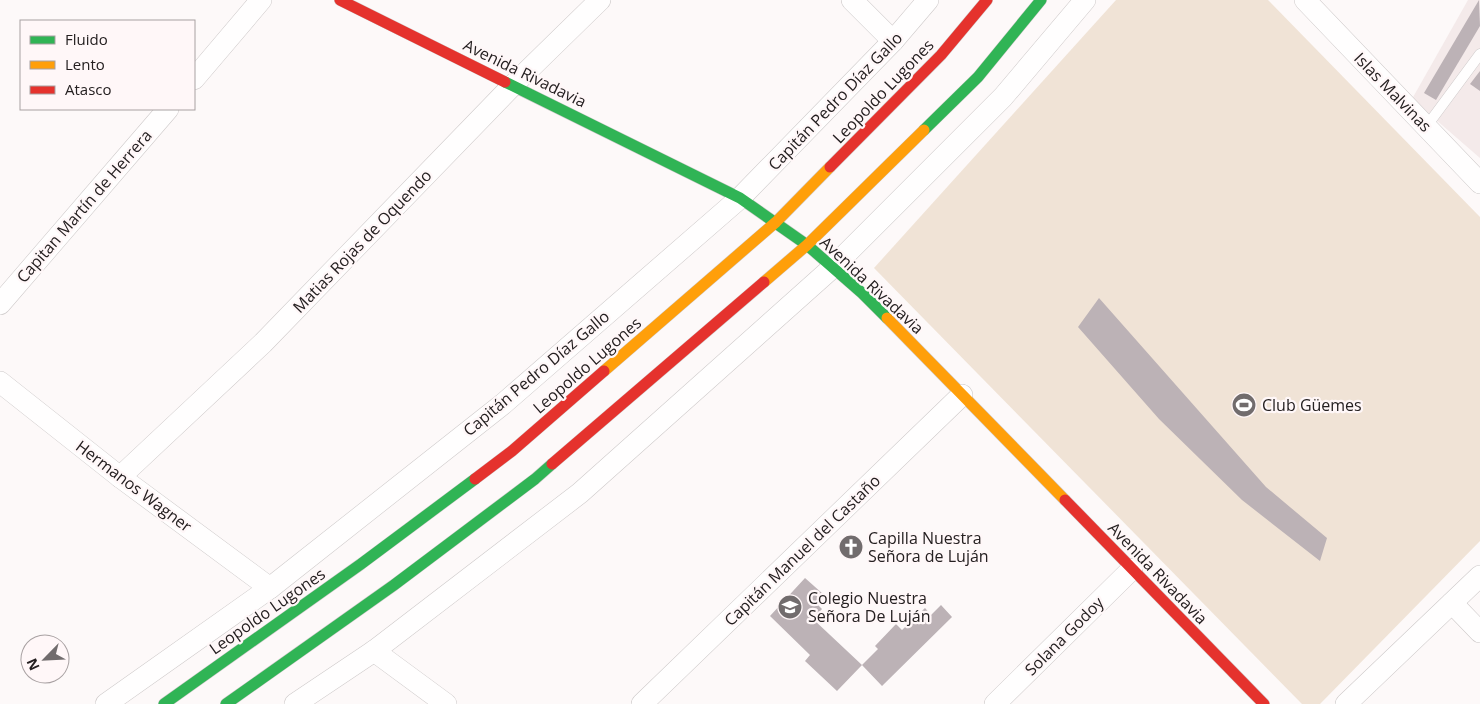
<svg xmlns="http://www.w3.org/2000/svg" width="1480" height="704" viewBox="0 0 1480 704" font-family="'Open Sans',sans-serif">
<rect width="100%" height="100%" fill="#fdf9f9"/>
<!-- built -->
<path fill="#f4eaea" d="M1468 0H1480V158L1412 99Z"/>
<!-- green -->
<path fill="#f0e3d6" d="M1116 0H1268L1480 217V541L1320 704H1302L874 268Z"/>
<!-- building -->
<g fill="#bcb2b6">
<path d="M1479 0 1480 26 1436 100 1424 93Z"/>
<path d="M1480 71V91L1470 84Z"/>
<path d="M1099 298 1266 487 1327 538 1320 561 1242 500 1159 419 1078 327Z"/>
<path d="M805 578 823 594 815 602 822 609 813 619 862 665 878 649 875 646 896 624 902 630 925 608 931 615 941 605 952 617 882 686 862 665 837 691 805 661 810 655 770 616Z"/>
</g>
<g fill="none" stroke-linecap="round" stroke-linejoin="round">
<defs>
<path id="lane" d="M1426 127 1480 54"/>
<g id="street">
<path d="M852 0 893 41"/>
<path d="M1305 0 1480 183"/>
<path d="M194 79 261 0"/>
<path d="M0 304 168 109"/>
<path d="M0 382 120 477 270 588"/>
<path d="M120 477 263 343 513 85 600 0"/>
<path d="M1452 603 1480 632"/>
<path d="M374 651 446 704"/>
<path d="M106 704 270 588 503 404 740 198 893 41 928 0"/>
<path d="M295 704 374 651 580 493 832 268 1003 97 1085 0"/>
<path d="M642 704 962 395"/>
<path d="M995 704 1132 569"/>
<path d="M1346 704 1480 576"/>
</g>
<g id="fast">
<path d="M505 82 740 198 807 245 862 293 887 318"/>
<path d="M924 130 978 77 1041 0"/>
<path d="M164 704 361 564 475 479"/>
<path d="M226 704 394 585 535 479 552 464"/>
</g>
<g id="slow">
<path d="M764 282 807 245 924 130"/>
<path d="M887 318 1065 500"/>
<path d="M604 371 776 222 830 167"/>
</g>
<g id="jam">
<path d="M340 0 505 82"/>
<path d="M830 167 941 55 987 0"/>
<path d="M552 464 764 282"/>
<path d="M475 479 512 451 604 371"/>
<path d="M1065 500 1264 704"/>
</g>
</defs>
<!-- lane casing -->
<use href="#lane" stroke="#cdc9c9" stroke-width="11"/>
<!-- street casing -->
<use href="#street" stroke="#cdc9c9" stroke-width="22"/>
<!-- fast casing -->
<use href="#fast" stroke="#cdc9c9" stroke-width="12"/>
<!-- slow casing -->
<use href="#slow" stroke="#cdc9c9" stroke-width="12"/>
<!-- jam casing -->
<use href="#jam" stroke="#cdc9c9" stroke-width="12"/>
<!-- lane -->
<use href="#lane" stroke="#fffefe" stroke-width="10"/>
<!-- street -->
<use href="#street" stroke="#fffefe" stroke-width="21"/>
<!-- fast -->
<use href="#fast" stroke="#30b455" stroke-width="11"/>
<!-- slow -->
<use href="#slow" stroke="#ff9f0a" stroke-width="11"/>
<!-- jam -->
<use href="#jam" stroke="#e5322d" stroke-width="11"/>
</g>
<!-- icons -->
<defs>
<symbol id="stadium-disc" viewBox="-11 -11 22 22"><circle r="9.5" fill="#716c6d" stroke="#fff7f8"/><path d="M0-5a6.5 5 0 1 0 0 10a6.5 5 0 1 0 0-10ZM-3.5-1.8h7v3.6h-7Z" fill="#fff"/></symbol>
<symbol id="church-disc" viewBox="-11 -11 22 22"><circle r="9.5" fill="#716c6d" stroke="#fff7f8"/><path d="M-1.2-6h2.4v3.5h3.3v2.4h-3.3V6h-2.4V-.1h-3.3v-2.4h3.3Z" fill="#fff"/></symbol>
<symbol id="school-disc" viewBox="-11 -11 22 22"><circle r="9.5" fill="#716c6d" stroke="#fff7f8"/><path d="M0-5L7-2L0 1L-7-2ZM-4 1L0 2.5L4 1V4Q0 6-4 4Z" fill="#fff"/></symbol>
</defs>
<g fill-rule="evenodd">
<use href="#stadium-disc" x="1230" y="391" width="28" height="28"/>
<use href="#church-disc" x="837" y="533" width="28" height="28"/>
<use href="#school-disc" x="776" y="593" width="28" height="28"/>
</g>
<g text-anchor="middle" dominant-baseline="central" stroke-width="4.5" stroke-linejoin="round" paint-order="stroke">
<!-- street labels -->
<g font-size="16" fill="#252021" stroke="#fff7f8">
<text transform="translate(525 73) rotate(26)">Avenida Rivadavia</text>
<text transform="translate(883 91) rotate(-46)">Leopoldo Lugones</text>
<text transform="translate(1393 92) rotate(46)">Islas Malvinas</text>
<text transform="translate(835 101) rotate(-46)">Capitán Pedro Díaz Gallo</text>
<text transform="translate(84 206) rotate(-49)">Capitan Martín de Herrera</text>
<text transform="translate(362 241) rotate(-46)">Matias Rojas de Oquendo</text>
<text transform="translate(872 285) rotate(43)">Avenida Rivadavia</text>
<text transform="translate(587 365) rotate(-41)">Leopoldo Lugones</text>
<text transform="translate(536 373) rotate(-40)">Capitán Pedro Díaz Gallo</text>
<text transform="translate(134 486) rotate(37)">Hermanos Wagner</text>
<text transform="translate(802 550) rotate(-44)">Capitán Manuel del Castaño</text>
<text transform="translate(1158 573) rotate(46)">Avenida Rivadavia</text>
<text transform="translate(267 611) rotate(-35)">Leopoldo Lugones</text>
<text transform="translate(1064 636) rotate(-45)">Solana Godoy</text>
</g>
<!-- poi labels -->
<g font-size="16" fill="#252021" stroke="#fff7f8" text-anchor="start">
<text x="1262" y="405">Club Güemes</text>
<text x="868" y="538">Capilla Nuestra<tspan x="868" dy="18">Señora de Luján</tspan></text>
<text x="808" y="598">Colegio Nuestra<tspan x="808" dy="18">Señora De Luján</tspan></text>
</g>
</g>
<!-- legend -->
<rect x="20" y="20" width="175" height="90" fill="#fff7f8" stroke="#a8a1a2"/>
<rect x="30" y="36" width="25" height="8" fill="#30b455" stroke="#a8a1a2"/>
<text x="65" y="45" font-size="15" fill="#252021">Fluido</text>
<rect x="30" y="61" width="25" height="8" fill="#ff9f0a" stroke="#a8a1a2"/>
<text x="65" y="70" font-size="15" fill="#252021">Lento</text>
<rect x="30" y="86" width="25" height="8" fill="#e5322d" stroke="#a8a1a2"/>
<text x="65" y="95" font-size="15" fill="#252021">Atasco</text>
<!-- north arrow -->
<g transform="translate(45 659) rotate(246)"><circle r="24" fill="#fff7f8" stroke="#a8a1a2"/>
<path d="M0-4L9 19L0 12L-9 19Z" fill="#716c6d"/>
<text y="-8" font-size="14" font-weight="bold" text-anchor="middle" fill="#252021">N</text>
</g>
</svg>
